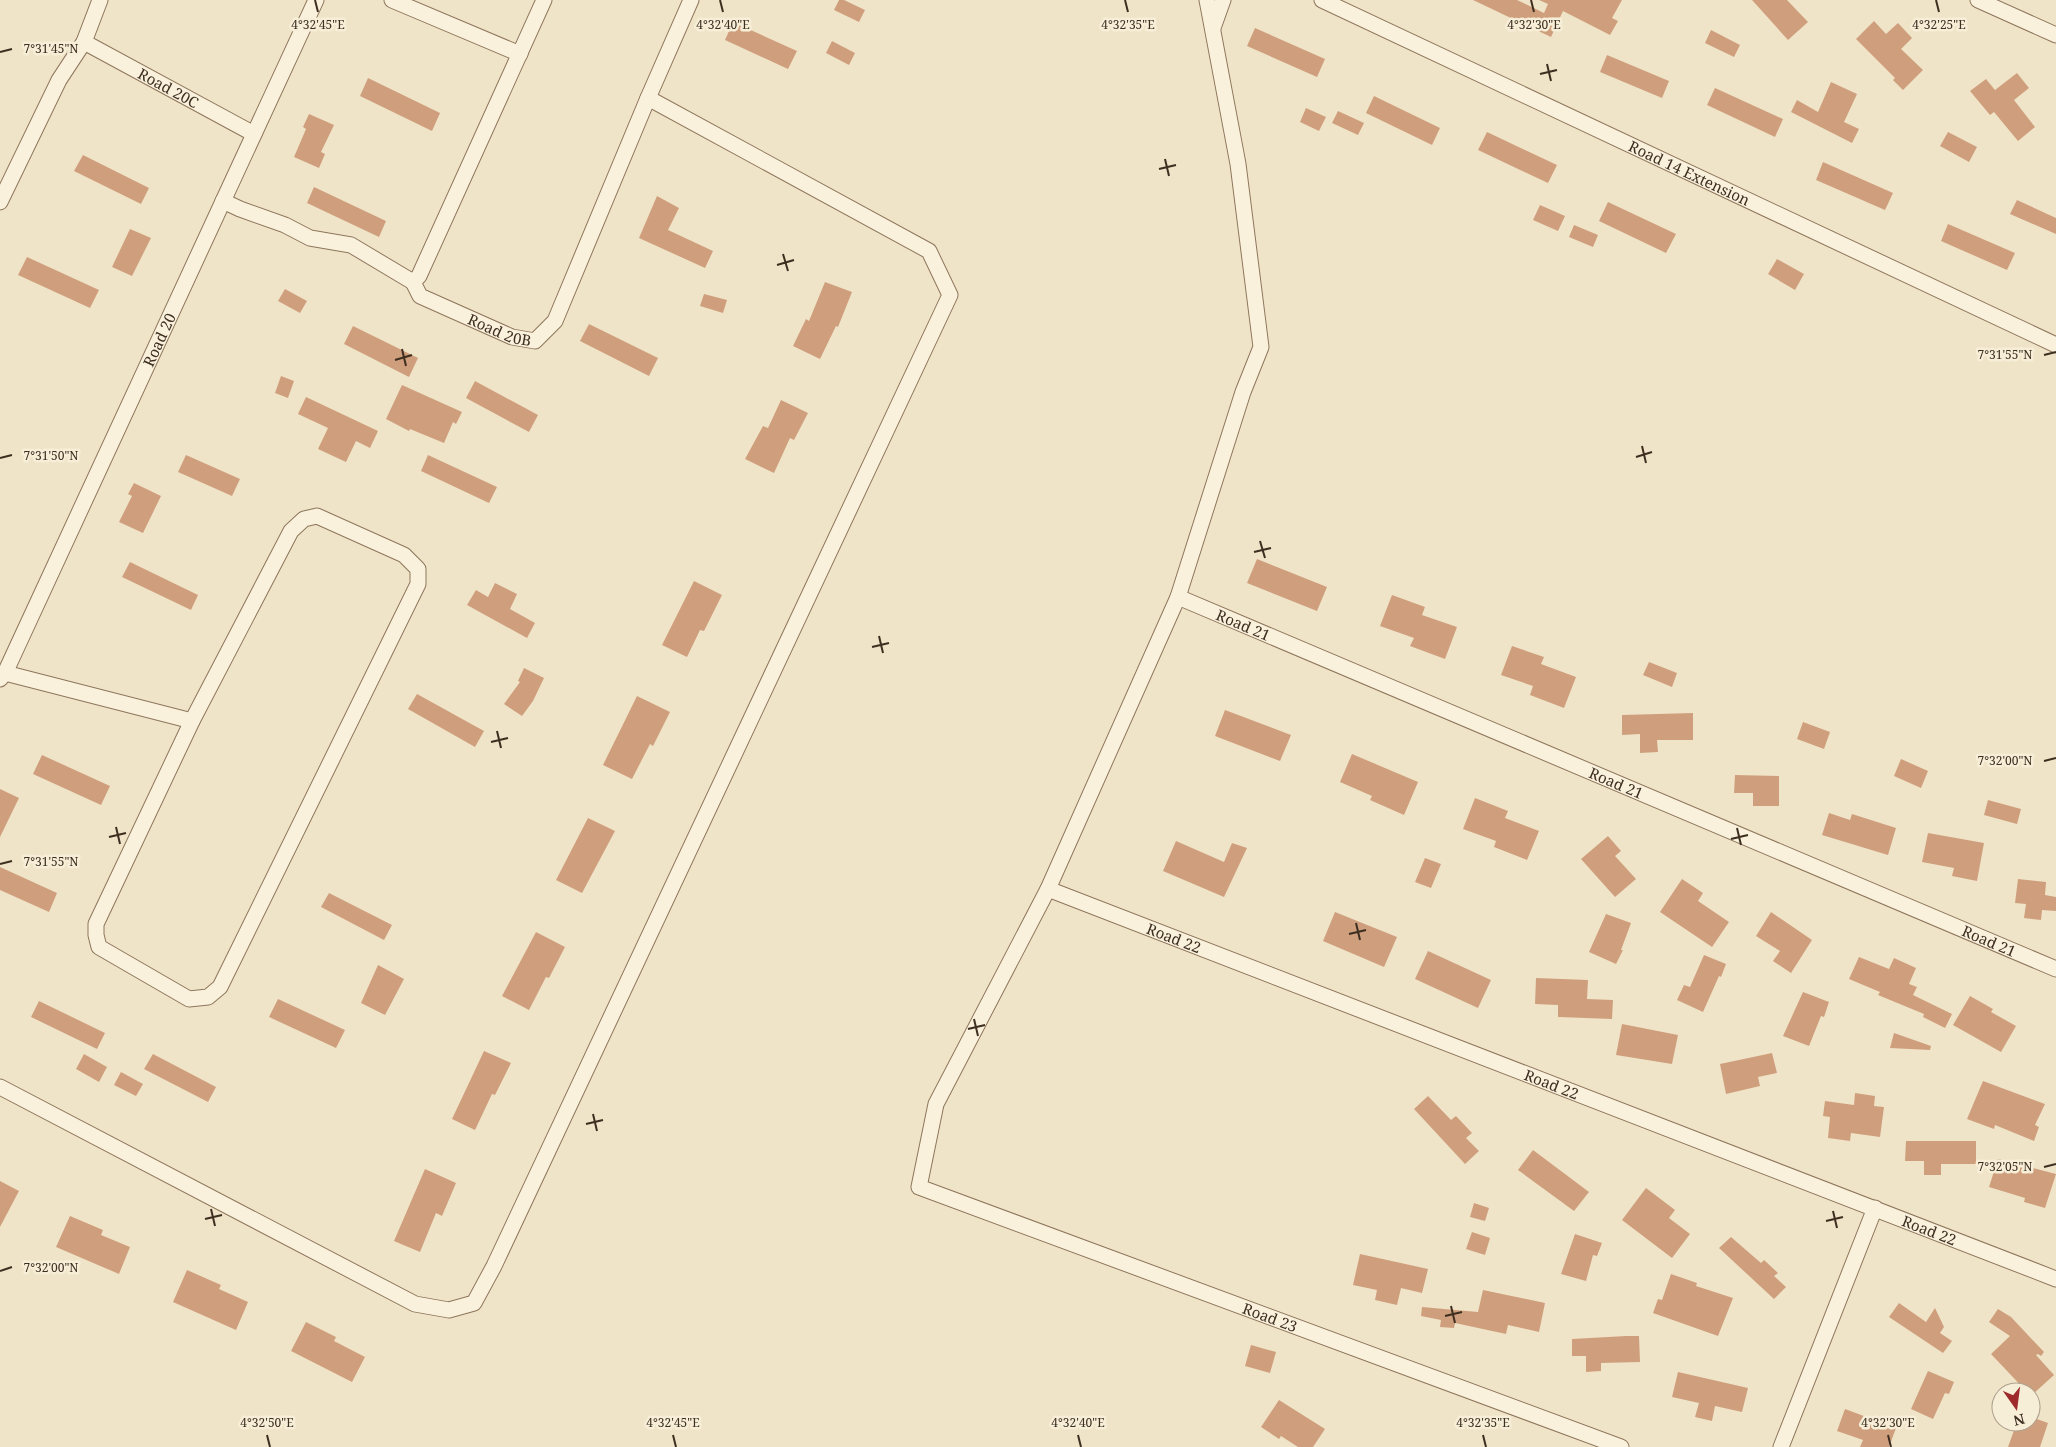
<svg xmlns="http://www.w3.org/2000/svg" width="2056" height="1447" viewBox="0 0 2056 1447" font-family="'Noto Serif',serif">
<rect width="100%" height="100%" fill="#f0e4c8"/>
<!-- building -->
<g fill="#cf9f7d">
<path d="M839 0H844L865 10 859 22 834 10Z"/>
<path d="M1473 0H1517L1544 13 1548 4 1539 0H1622L1612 18 1618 21 1610 35 1563 11 1551 37Z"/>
<path d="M1752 0H1787L1808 22 1788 40Z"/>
<path d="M1874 21 1886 34 1898 23 1912 38 1901 49 1923 70 1903 90 1893 80 1895 78 1856 39Z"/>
<path d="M733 22 797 51 788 69 725 40Z"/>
<path d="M1255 28 1325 59 1317 77 1247 46Z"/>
<path d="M1711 30 1740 45 1734 57 1705 43Z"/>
<path d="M832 41 855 53 849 65 826 53Z"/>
<path d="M1607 55 1669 81 1662 98 1600 72Z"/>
<path d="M2017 73 2029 88 2014 100 2035 127 2018 141 1994 112 1990 115 1970 91 1986 79 1995 90Z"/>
<path d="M368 78 440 113 432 131 360 96Z"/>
<path d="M1831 82 1857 94 1844 122 1859 129 1852 143 1791 112 1797 100 1818 112Z"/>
<path d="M1715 88 1783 119 1775 137 1707 105Z"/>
<path d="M1374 96 1440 128 1432 145 1366 113Z"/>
<path d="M1306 108 1326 117 1319 131 1300 122Z"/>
<path d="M1338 111 1364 123 1358 135 1332 123Z"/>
<path d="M309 114 334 125 321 152 325 154 319 168 294 157 306 129 303 127Z"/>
<path d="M1487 132 1557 165 1548 183 1478 150Z"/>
<path d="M1948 132 1977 147 1969 162 1940 146Z"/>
<path d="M83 155 149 188 141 204 74 171Z"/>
<path d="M1823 162 1893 193 1885 210 1816 180Z"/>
<path d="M314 187 386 221 379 237 307 203Z"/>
<path d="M657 196 679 208 668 230 713 251 705 268 639 238Z"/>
<path d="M2017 200 2056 218V234L2010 214Z"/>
<path d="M1608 202 1676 234 1666 253 1599 221Z"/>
<path d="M1540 205 1565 216 1558 231 1533 220Z"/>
<path d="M1948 224 2015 253 2007 270 1941 241Z"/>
<path d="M1574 225 1598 235 1593 247 1569 237Z"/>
<path d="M130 229 151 238 132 276 112 267Z"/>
<path d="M27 257 99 290 90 308 18 275Z"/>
<path d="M1777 259 1804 274 1795 290 1768 274Z"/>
<path d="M825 282 852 292 838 327 836 326 820 359 793 346 806 319 809 321Z"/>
<path d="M285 289 307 301 300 313 278 301Z"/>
<path d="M704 294 727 300 723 313 700 306Z"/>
<path d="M589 324 658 358 649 376 580 341Z"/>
<path d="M353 326 418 358 409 377 344 344Z"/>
<path d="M281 376 294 381 288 398 275 393Z"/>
<path d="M475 381 538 415 529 432 466 398Z"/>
<path d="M402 385 462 412 456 424 453 422 444 443 410 429 409 431 386 419Z"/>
<path d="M306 397 378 431 370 448 356 441 346 462 318 449 328 428 298 414Z"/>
<path d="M781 400 808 413 794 440 790 438 774 473 745 459 763 426 768 428Z"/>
<path d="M186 455 240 479 232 496 178 472Z"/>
<path d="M428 455 497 487 489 503 421 471Z"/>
<path d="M134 483 161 496 143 533 119 522 132 496 128 494Z"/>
<path d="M1257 559 1327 587 1317 611 1247 583Z"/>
<path d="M130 562 198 595 191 610 122 577Z"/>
<path d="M694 581 722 595 704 631 700 630 687 657 662 645Z"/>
<path d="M495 583 517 594 510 609 535 623 527 638 467 605 476 590 488 597Z"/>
<path d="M1392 595 1425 607 1422 615 1457 627 1445 659 1410 646 1414 638 1380 626Z"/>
<path d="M1512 646 1544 657 1541 664 1576 677 1564 708 1530 695 1533 686 1501 675Z"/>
<path d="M1649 662 1677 673 1672 687 1643 675Z"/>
<path d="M524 668 544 678 533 701 522 716 504 704 520 682 518 681Z"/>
<path d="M417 694 484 731 475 747 408 709Z"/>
<path d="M637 696 670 712 653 746 650 744 632 779 603 765Z"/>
<path d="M1225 710 1291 735 1280 761 1215 736Z"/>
<path d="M1693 713V740H1657L1658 752 1640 753V734L1622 735V715Z"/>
<path d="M1803 722 1830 732 1824 749 1797 739Z"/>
<path d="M1352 754 1418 782 1404 815 1370 800 1372 796 1340 782Z"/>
<path d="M42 755 110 786 101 805 33 774Z"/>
<path d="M1901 759 1928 771 1921 788 1894 776Z"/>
<path d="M1735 775 1779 776V806H1753V793H1734Z"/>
<path d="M0 789 19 798 0 837Z"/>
<path d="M1475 798 1508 811 1505 818 1539 831 1527 860 1494 847 1496 841 1463 829Z"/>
<path d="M1988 800 2021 809 2017 824 1984 815Z"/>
<path d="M1829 813 1850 820 1852 814 1896 828 1888 855 1822 835Z"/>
<path d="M588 818 615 831 582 893 556 880Z"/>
<path d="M1928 833 1984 843 1977 881 1952 876 1954 868 1922 862Z"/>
<path d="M1608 836 1621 851 1615 856 1636 879 1615 897 1581 859Z"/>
<path d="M1176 841 1224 862 1232 843 1247 848 1224 897 1163 871Z"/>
<path d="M1425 858 1441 864 1431 888 1415 882Z"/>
<path d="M0 867 57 893 49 912 0 890Z"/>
<path d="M1682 879 1703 893 1698 901 1729 922 1712 947 1660 912Z"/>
<path d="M2018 879 2046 882 2045 895 2056 897V911L2042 910 2041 920 2024 918 2026 904 2015 903Z"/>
<path d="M329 893 392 925 384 940 321 907Z"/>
<path d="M1335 912 1397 937 1384 967 1323 941Z"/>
<path d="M1771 912 1812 940 1791 973 1773 961 1780 951 1756 936Z"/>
<path d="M1606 914 1631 923 1621 950H1623L1616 964 1589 952Z"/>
<path d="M536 932 565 947 549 978 546 977 529 1010 502 996Z"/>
<path d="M1428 951 1491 980 1478 1008 1415 979Z"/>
<path d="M1704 955 1726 964 1721 977 1719 976 1703 1012 1677 1000 1684 985 1690 987Z"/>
<path d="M1859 957 1889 969 1894 958 1916 968 1909 984 1917 987 1913 995 1952 1014 1945 1028 1923 1017 1924 1014 1878 995 1880 992 1849 979Z"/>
<path d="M378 965 404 979 385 1015 361 1003Z"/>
<path d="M1536 978 1588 980 1587 999 1613 1000 1612 1019 1558 1017V1005L1535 1004Z"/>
<path d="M1803 992 1829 1002 1824 1017 1821 1016 1809 1046 1783 1036Z"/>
<path d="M1970 996 1993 1009 1991 1012 2016 1026 2001 1052 1953 1025Z"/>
<path d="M278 999 345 1030 336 1048 269 1017Z"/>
<path d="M39 1001 105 1033 97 1049 31 1017Z"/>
<path d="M1622 1024 1678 1035 1672 1064 1616 1055Z"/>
<path d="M1894 1033 1931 1046 1930 1050 1890 1048Z"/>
<path d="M484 1051 511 1063 495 1095 492 1094 475 1130 452 1119Z"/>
<path d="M1772 1053 1777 1073 1758 1077 1760 1086 1726 1094 1720 1064Z"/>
<path d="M84 1054 107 1067 99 1082 76 1069Z"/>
<path d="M153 1054 216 1087 208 1102 144 1069Z"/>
<path d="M121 1072 143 1084 136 1096 114 1085Z"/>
<path d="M1983 1081 2045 1104 2035 1125 2039 1127 2034 1141 1995 1125 1994 1129 1967 1119Z"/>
<path d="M1855 1093 1875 1096 1874 1106 1884 1107 1880 1137 1851 1133 1850 1141 1828 1138 1830 1117 1823 1116 1825 1101 1854 1105Z"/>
<path d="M1428 1096 1451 1120 1456 1116 1472 1133 1466 1138 1479 1151 1465 1164 1414 1109Z"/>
<path d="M1906 1141H1976V1164H1941V1175H1924V1161H1905Z"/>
<path d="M1533 1150 1589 1192 1574 1211 1518 1170Z"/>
<path d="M1998 1159 2056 1174 2045 1208 2024 1202 2025 1198 1989 1187Z"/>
<path d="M425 1169 456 1183 442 1216 436 1213 420 1252 394 1241Z"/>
<path d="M0 1181 19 1191 0 1227Z"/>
<path d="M1646 1188 1675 1210 1669 1218 1690 1234 1672 1258 1622 1220Z"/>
<path d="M1474 1203 1489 1208 1485 1221 1470 1217Z"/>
<path d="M70 1216 103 1230 101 1235 130 1247 119 1274 56 1247Z"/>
<path d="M1472 1232 1490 1238 1485 1255 1466 1249Z"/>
<path d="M1575 1234 1602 1243 1597 1256 1593 1255 1586 1281 1561 1274Z"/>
<path d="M1731 1237 1761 1263 1764 1260 1778 1273 1774 1276 1786 1287 1774 1299 1719 1248Z"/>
<path d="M1360 1254 1428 1269 1422 1293 1401 1288 1397 1305 1375 1300 1377 1290 1353 1285Z"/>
<path d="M187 1270 221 1285 219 1289 248 1302 236 1330 173 1302Z"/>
<path d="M1671 1274 1697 1283 1696 1286 1733 1298 1718 1336 1653 1313 1658 1299 1662 1300Z"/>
<path d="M1483 1290 1545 1303 1539 1332 1508 1325 1506 1334 1455 1323 1454 1328 1440 1327 1441 1320 1421 1316 1422 1307 1478 1312Z"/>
<path d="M1899 1303 1926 1322 1935 1308 1944 1327 1940 1333 1952 1341 1943 1353 1889 1317Z"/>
<path d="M1998 1309 2011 1317 2044 1352 2041 1356 2038 1354 2036 1355 2054 1375 2031 1396V1392H2027L1991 1354 2010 1336 1989 1322Z"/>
<path d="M306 1322 336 1337 334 1341 365 1357 352 1382 291 1351Z"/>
<path d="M1626 1336H1639L1640 1362 1601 1363V1371L1586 1372V1356H1572V1339Z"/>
<path d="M1251 1345 1276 1352 1270 1373 1245 1366Z"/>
<path d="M1928 1371 1954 1382 1949 1394 1945 1393 1933 1419 1911 1409Z"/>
<path d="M1678 1372 1748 1388 1742 1412 1715 1406 1712 1421 1695 1417 1699 1403 1672 1397Z"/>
<path d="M1279 1400 1325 1429 1313 1447H1298L1281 1436 1279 1439 1261 1427Z"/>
<path d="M1845 1409 1896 1428 1889 1447H1860L1863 1440 1837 1431Z"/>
<path d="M2031 1417 2048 1423 2040 1447H2008L2017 1422H2031Z"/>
</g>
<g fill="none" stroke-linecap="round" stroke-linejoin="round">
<defs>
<g id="street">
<path d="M392 0 520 54"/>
<path id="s1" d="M544 0 419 276 413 282 420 296 512 337 535 341 555 321 648 98 691 0"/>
<path id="s2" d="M1207 0 1238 164 1261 347 1243 392 1178 597 1048 889 936 1104 919 1187 1621 1447"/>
<path id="s3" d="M1322 0 2056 345"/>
<path d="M1978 0 2056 35"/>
<path d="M1213 28 1223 0"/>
<path id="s4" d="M84 42 254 134"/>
<path d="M223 201 240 209 285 225 310 238 351 245 413 282"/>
<path d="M0 202 59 80 84 42 100 0"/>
<path d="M317 516 404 555 418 569V584L220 987 208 997 189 999 99 947 96 935V924L192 721 291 531 304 519Z"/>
<path id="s5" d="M1178 597 2056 969"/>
<path d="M5 673 192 721"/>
<path id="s6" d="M0 679 5 673 316 0"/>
<path id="s7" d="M1048 889 2056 1279"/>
<path d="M0 1087 415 1304 449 1310 474 1303 494 1266 950 295 929 251 648 98"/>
<path d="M1781 1447 1875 1208"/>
</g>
</defs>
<!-- street casing -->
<use href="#street" stroke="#8d765c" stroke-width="17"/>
<!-- street -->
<use href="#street" stroke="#faf1dc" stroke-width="15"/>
</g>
<!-- ticks -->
<path fill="none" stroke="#3d2e20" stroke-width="2" d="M315 0 318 12M720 0 723 12M1125 0 1128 12M1531 0 1534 12M1936 0 1939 12M0 52 12 49M1547 64 1551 81M1540 74 1557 70M1165 159 1169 176M1159 169 1176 165M783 254 788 271M777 265 794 260M402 349 406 366M2044 355 2056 352M395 360 412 355M1642 446 1646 463M1636 457 1652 452M0 458 12 455M1260 541 1265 558M1254 552 1271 548M879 636 883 653M872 647 889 643M497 731 501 748M491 742 508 738M2044 761 2056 758M116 827 120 844M1737 828 1741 845M109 837 126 833M1731 839 1748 835M0 864 12 861M1356 923 1360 940M1349 934 1366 930M974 1019 978 1036M968 1029 985 1025M593 1114 597 1131M586 1124 603 1120M2044 1167 2056 1164M211 1209 215 1226M1833 1211 1837 1228M205 1219 222 1215M1826 1221 1843 1217M0 1271 12 1267M1451 1306 1455 1323M1445 1316 1462 1312M267 1435 270 1447M673 1435 676 1447M1078 1435 1081 1447M1483 1435 1486 1447M1888 1435 1891 1447"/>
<g text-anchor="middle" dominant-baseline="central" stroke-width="5" stroke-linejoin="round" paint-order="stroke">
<!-- street labels -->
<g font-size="15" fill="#3d2e20" stroke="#f7eed8">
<text stroke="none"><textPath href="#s4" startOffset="96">Road 20C</textPath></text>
<text stroke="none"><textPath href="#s3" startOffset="406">Road 14 Extension</textPath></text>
<text stroke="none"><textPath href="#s1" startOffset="414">Road 20B</textPath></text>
<text stroke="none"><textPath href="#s6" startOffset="375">Road 20</textPath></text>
<text stroke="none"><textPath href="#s5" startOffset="71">Road 21</textPath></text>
<text stroke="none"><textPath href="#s5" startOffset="476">Road 21</textPath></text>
<text stroke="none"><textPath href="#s7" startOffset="135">Road 22</textPath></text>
<text stroke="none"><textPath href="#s5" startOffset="881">Road 21</textPath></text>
<text stroke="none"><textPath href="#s7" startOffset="540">Road 22</textPath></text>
<text stroke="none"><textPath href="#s7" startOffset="945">Road 22</textPath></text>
<text stroke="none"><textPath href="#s2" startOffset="1636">Road 23</textPath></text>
</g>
</g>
<g font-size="12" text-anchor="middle" fill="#3d2e20" stroke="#f7eed8" stroke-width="5" stroke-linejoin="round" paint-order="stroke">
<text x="1939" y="29">4°32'25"E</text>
<text x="318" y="29">4°32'45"E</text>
<text x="723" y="29">4°32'40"E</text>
<text x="1128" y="29">4°32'35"E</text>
<text x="1534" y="29">4°32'30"E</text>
<text x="51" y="53">7°31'45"N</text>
<text x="2005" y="359">7°31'55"N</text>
<text x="51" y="460">7°31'50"N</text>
<text x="2005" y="765">7°32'00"N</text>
<text x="51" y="866">7°31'55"N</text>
<text x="2005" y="1171">7°32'05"N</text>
<text x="51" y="1272">7°32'00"N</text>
<text x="267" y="1427">4°32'50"E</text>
<text x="673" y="1427">4°32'45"E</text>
<text x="1078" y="1427">4°32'40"E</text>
<text x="1483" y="1427">4°32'35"E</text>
<text x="1888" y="1427">4°32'30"E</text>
</g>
<!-- north arrow -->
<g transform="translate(2016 1407) rotate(166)"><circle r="24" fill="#f7eed8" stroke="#ada18e"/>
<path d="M0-4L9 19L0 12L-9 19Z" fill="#9e2a2b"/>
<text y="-8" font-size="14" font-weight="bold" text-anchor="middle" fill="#3d2e20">N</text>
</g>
</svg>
